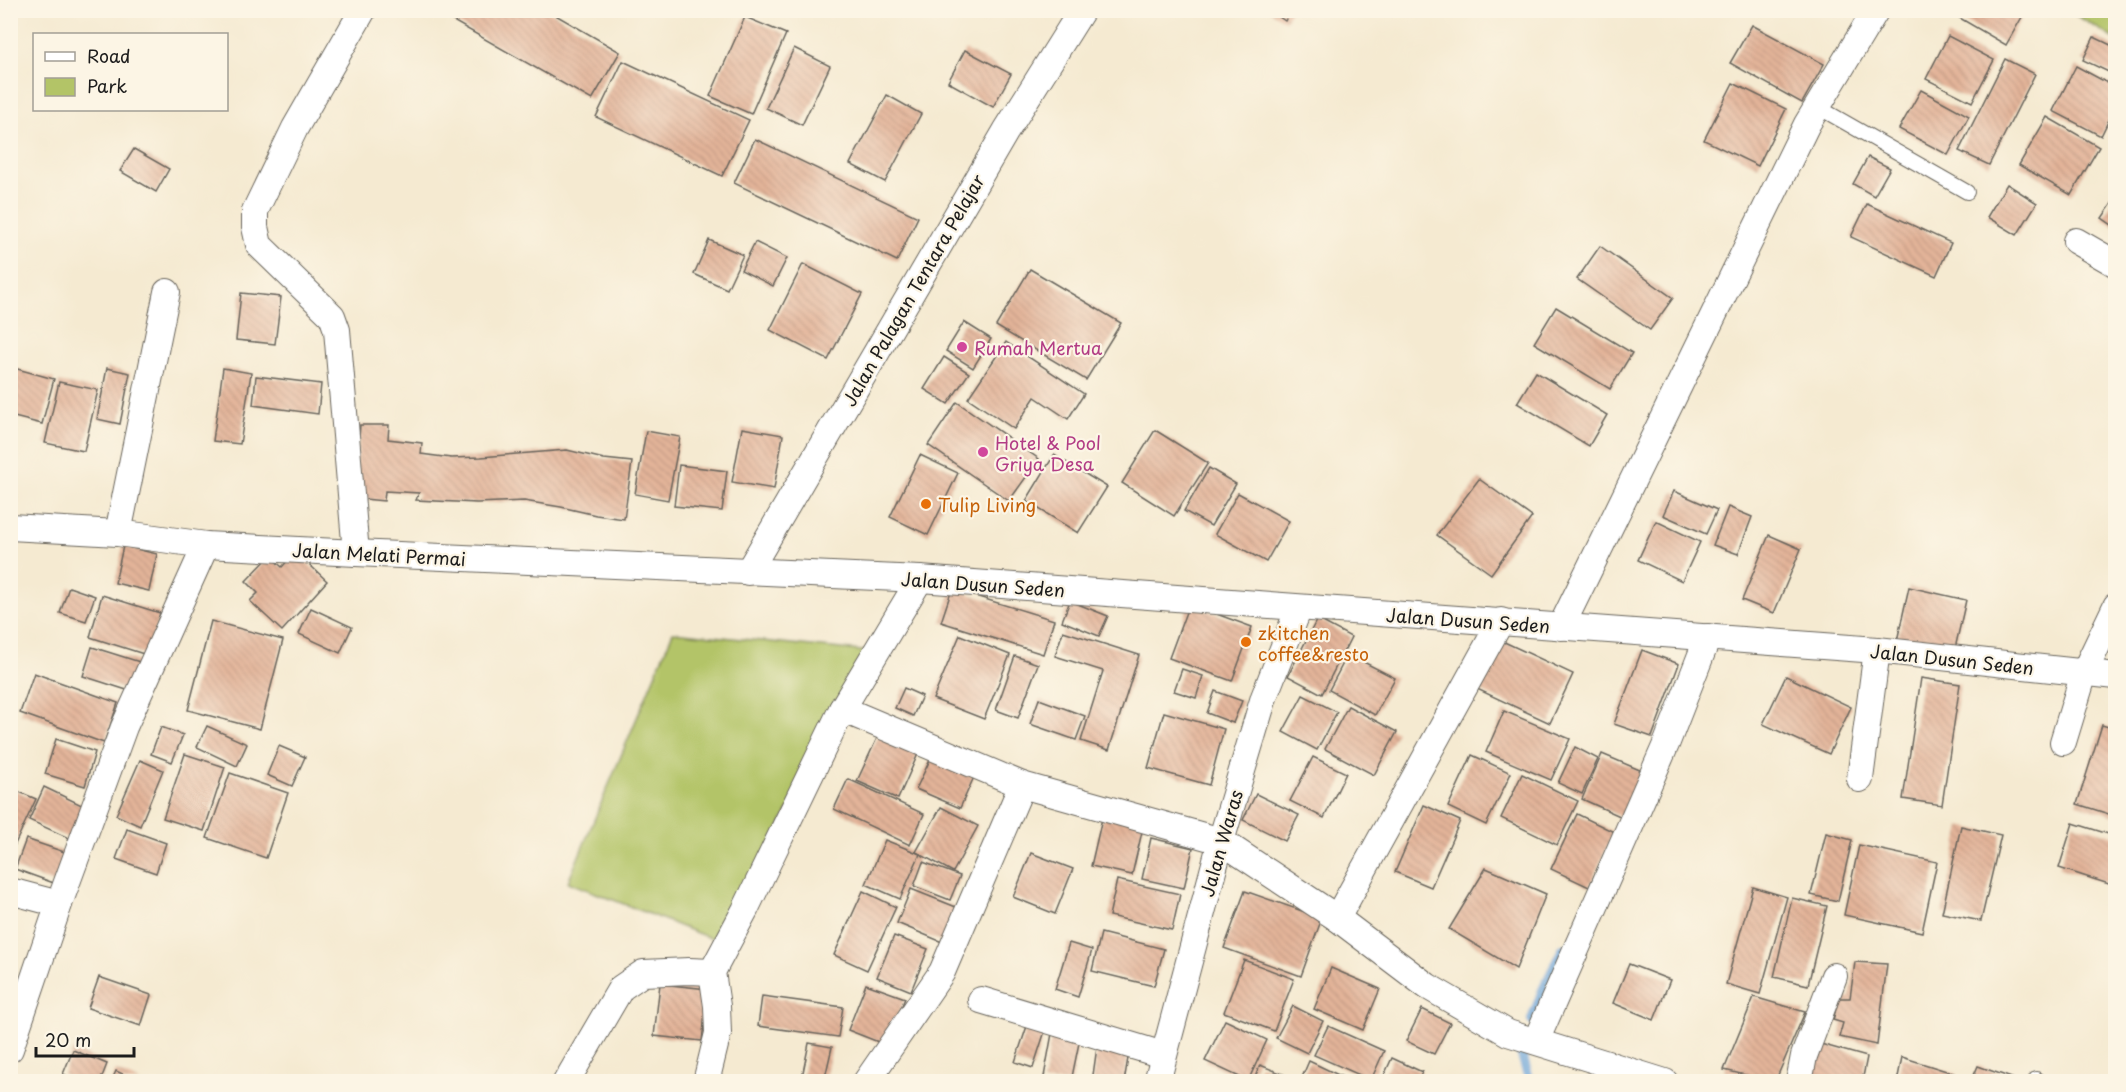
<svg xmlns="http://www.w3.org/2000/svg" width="2126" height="1092" viewBox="0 0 2126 1092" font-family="'Playpen Sans',sans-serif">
<defs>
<pattern id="building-back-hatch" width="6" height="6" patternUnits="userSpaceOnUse" patternTransform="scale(1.5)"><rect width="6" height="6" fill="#e3b499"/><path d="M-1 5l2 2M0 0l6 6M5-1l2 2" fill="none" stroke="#c29a83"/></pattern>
</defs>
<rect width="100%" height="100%" fill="#fcf5e5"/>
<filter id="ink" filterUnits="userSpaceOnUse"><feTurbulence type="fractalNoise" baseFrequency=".0167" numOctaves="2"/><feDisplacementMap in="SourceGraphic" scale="12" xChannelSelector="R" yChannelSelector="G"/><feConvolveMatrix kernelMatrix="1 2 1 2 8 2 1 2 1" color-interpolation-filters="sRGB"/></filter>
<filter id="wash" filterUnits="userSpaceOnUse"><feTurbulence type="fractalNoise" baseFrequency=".008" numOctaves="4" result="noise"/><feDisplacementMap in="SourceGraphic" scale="24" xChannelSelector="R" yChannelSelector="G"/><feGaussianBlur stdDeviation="1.35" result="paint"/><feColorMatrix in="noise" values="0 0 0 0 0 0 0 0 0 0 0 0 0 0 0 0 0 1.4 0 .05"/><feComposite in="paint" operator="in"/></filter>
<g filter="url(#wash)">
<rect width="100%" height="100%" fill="#f5ead1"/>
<!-- green -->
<g fill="#b3c467" stroke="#687042" stroke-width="1.5">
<path d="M2069 11H2115V39Z"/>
<path d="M673 632 870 652 720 942 568 882Z"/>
</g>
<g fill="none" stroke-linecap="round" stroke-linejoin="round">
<!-- stream -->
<g stroke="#69a3d9" stroke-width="10">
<path d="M1532 1020 1543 990 1563 949"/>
<path d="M1526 1038 1521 1052 1530 1082"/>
</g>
</g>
<g id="blocks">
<!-- building -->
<g fill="url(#building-back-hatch)">
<path d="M434 10H547L620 52 592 100Z"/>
<path d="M1269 10H1291L1285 21Z"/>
<path d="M1946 10H2026L2006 45Z"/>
<path d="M745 17 786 34 751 114 710 96Z"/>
<path d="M1752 25 1824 64 1802 103 1730 63Z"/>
<path d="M1948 36 1994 60 1972 102 1926 79Z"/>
<path d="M2094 37 2115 47V75L2083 60Z"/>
<path d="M794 48 830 66 802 125 766 108Z"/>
<path d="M965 50 1011 74 993 107 948 82Z"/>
<path d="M2005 59 2035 74 1989 165 1959 151Z"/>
<path d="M623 61 749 120 722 176 596 117Z"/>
<path d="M2076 66 2115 87V107L2101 136 2053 111Z"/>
<path d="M1733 83 1786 109 1758 166 1704 140Z"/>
<path d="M1921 90 1969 116 1948 155 1899 129Z"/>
<path d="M887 95 921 114 885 182 850 164Z"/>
<path d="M2047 117 2099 147 2071 195 2019 165Z"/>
<path d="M755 139 918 217 897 261 734 183Z"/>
<path d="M134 149 169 169 156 192 120 171Z"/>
<path d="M1868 157 1890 168 1874 196 1853 184Z"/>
<path d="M2007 184 2037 203 2017 235 1987 217Z"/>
<path d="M2115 199V227L2102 218Z"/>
<path d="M1867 204 1951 243 1936 276 1851 237Z"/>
<path d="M709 240 743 255 727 289 694 274Z"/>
<path d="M755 242 787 258 773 286 741 270Z"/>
<path d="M1600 246 1673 298 1650 330 1577 279Z"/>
<path d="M803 264 862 294 828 360 770 330Z"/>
<path d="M1030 269 1121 323 1086 380 996 326Z"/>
<path d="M241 293 281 297 275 344 236 340Z"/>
<path d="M1556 307 1632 353 1610 389 1534 343Z"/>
<path d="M964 322 991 339 973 368 946 351Z"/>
<path d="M1006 342 1084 394 1068 419 1035 397 1014 429 968 398Z"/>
<path d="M944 357 969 373 948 404 924 389Z"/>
<path d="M10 367 54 379 42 424 10 416Z"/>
<path d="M107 368 130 373 120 424 97 419Z"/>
<path d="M223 368 251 373 240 444 213 441Z"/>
<path d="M1536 372 1607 415 1589 446 1517 403Z"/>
<path d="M256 376 321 384 318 414 253 405Z"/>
<path d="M59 382 98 390 84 451 45 443Z"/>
<path d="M957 402 1039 459 1009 501 928 445Z"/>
<path d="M360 425H389L388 439 422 443 421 454 451 458 481 457 567 450 604 459 632 462 624 519 596 515 561 507 524 501 477 503 416 500 419 493 385 491 384 501 354 498Z"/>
<path d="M742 428 783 435 774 489 732 482Z"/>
<path d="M1155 430 1208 463 1174 516 1122 483Z"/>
<path d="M646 431 680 437 668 500 635 494Z"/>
<path d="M920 455 958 473 928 535 890 517Z"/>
<path d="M1054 455 1107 487 1078 533 1026 501Z"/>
<path d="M679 465 727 471 722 511 674 506Z"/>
<path d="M1209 468 1236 484 1211 526 1184 511Z"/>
<path d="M1479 479 1532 517 1491 574 1437 535Z"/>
<path d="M1674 491 1717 510 1706 534 1663 515Z"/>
<path d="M1238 493 1289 521 1266 562 1215 534Z"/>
<path d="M1728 507 1752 517 1738 554 1713 545Z"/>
<path d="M1656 521 1700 542 1682 581 1638 560Z"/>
<path d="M1769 535 1801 549 1774 613 1742 600Z"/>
<path d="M123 546 157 554 149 591 115 583Z"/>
<path d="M296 552 327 581 282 631 250 601 258 593 246 581 270 556 282 567Z"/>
<path d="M69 587 95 596 86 621 60 613Z"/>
<path d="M1909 587 1966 600 1954 653 1897 641Z"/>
<path d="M952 589 1054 620 1043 654 941 622Z"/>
<path d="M102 595 160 613 147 655 90 637Z"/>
<path d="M1070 601 1108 616 1099 636 1062 621Z"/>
<path d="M1189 604 1252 627 1232 681 1169 658Z"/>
<path d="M311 608 352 627 340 653 299 634Z"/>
<path d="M1317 619 1351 637 1322 694 1288 676Z"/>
<path d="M211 621 283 640 260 729 188 710Z"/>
<path d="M1063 631 1139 655 1109 750 1081 741 1103 671 1055 656Z"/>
<path d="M960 635 1010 655 984 719 933 699Z"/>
<path d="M1500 640 1573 674 1550 723 1477 689Z"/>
<path d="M92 647 143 663 133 692 83 676Z"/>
<path d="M1642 650 1679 664 1652 737 1614 724Z"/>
<path d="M1348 654 1395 678 1375 715 1329 690Z"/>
<path d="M1015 656 1038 664 1018 718 996 710Z"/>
<path d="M1182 669 1203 676 1196 698 1174 691Z"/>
<path d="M34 673 118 703 104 743 20 713Z"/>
<path d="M1786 676 1851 707 1829 754 1763 724Z"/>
<path d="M1921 678 1960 684 1942 805 1903 799Z"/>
<path d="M904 688 922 696 913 716 895 708Z"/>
<path d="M1215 691 1242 701 1233 723 1207 713Z"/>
<path d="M1303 695 1337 712 1317 750 1283 732Z"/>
<path d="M1039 699 1085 716 1076 740 1030 724Z"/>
<path d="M1348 706 1397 732 1374 775 1325 749Z"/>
<path d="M1504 711 1570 739 1551 780 1486 752Z"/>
<path d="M1164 712 1224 729 1209 785 1148 768Z"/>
<path d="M2102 725 2115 729V816L2077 804Z"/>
<path d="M207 726 247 744 237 766 197 747Z"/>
<path d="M161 727 183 735 172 762 151 754Z"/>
<path d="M878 736 918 754 898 799 857 781Z"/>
<path d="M56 739 95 752 85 786 45 774Z"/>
<path d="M279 746 305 757 292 786 267 775Z"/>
<path d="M1575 747 1598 759 1582 794 1558 783Z"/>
<path d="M185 754 225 767 204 831 163 818Z"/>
<path d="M1602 754 1642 771 1622 817 1582 799Z"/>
<path d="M1472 755 1511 773 1486 825 1448 807Z"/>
<path d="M1313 757 1346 773 1324 818 1290 801Z"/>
<path d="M931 758 974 777 960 808 916 789Z"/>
<path d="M140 760 163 770 140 826 116 815Z"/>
<path d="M230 773 288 793 266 858 207 838Z"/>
<path d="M1522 774 1578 801 1557 845 1501 818Z"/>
<path d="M848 779 924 814 910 845 834 809Z"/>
<path d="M44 787 88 808 73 840 29 820Z"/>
<path d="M10 788 36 799 10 855Z"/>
<path d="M1256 794 1299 815 1285 841 1243 820Z"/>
<path d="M1424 805 1460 821 1431 887 1395 872Z"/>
<path d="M941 807 978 826 953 872 916 852Z"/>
<path d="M1103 814 1144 823 1132 875 1091 866Z"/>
<path d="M1577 814 1614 832 1589 887 1551 869Z"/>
<path d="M2073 823 2115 836V886L2059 868Z"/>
<path d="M1961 826 2001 835 1981 921 1942 913Z"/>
<path d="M127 829 166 843 156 873 116 859Z"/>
<path d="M1826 833 1852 840 1838 901 1811 895Z"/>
<path d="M1151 838 1193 848 1184 888 1142 879Z"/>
<path d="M26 839 73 855 62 886 15 869Z"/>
<path d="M885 840 920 854 900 899 866 884Z"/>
<path d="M1859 845 1937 862 1922 932 1844 915Z"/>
<path d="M1031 853 1073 869 1055 914 1013 897Z"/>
<path d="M923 862 960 876 950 900 914 886Z"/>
<path d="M1486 868 1546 894 1516 969 1449 929Z"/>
<path d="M1117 880 1180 894 1172 930 1109 916Z"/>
<path d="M1753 887 1787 897 1760 994 1726 984Z"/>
<path d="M911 889 956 907 942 942 897 923Z"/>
<path d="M863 891 896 907 867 970 834 955Z"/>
<path d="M1245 891 1322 918 1301 976 1224 948Z"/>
<path d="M1792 898 1827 906 1808 985 1774 977Z"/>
<path d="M1101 933 1164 949 1154 986 1092 971Z"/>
<path d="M894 936 928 949 911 991 877 977Z"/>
<path d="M1069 943 1092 950 1078 997 1055 989Z"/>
<path d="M1244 960 1294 979 1274 1031 1224 1012Z"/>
<path d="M1855 962 1887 964 1877 1045 1839 1037 1843 1023 1833 1020 1839 998H1850Z"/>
<path d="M1629 964 1670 980 1654 1020 1613 1003Z"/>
<path d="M1331 968 1380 989 1363 1030 1314 1009Z"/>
<path d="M99 977 151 995 141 1026 88 1008Z"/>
<path d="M10 984 24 989 10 1016Z"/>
<path d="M660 984 708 989 702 1041 654 1036Z"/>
<path d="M866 984 905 998 886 1045 848 1030Z"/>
<path d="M762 996 843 1007 838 1037 758 1026Z"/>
<path d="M1754 997 1805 1012 1775 1082 1724 1070Z"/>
<path d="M1293 1006 1323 1021 1307 1053 1276 1038Z"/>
<path d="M1422 1009 1450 1023 1434 1054 1406 1041Z"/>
<path d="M1225 1020 1267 1040 1248 1081 1205 1061Z"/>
<path d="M1027 1026 1045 1031 1033 1068 1015 1062Z"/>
<path d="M1328 1026 1384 1051 1371 1080 1314 1055Z"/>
<path d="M1053 1028 1081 1033 1071 1082H1043Z"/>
<path d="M809 1043 832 1047 824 1082H801Z"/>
<path d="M1817 1043 1867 1057 1862 1082H1809Z"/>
<path d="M1097 1047 1129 1052 1124 1082H1092Z"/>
<path d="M73 1050 107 1064 100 1082H81L63 1074Z"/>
<path d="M1902 1057 1956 1074 1953 1082H1897Z"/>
<path d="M1392 1058 1422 1072 1418 1082H1381Z"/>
<path d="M1309 1061 1353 1082H1300Z"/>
<path d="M1260 1065 1293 1078 1291 1082H1253Z"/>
<path d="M1978 1066 2020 1081V1082H1971Z"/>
<path d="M116 1071 140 1082H111Z"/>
</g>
</g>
</g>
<g filter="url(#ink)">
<use href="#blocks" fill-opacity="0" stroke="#68645b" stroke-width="1.5"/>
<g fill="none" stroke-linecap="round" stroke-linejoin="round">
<defs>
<g id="service">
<path d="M1818 107 1967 192"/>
<path d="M2036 1082V1079"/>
</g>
<g id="minor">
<path d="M2076 241 2116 264"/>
<path d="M10 527 118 533 206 545 356 553 920 579 1877 650 2116 676"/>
<path d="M118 533 167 292"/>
<path d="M356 553 337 330 332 316 259 245 255 227V211L295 128 363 10"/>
<path d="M748 572 1006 131 1082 10"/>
<path d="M1561 627 1807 124 1876 10"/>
<path d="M842 709 1022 785"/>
<path d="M2063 742 2084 673 2116 606"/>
<path d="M1860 779 1877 650"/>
<path d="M10 891 59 904"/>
<path d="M1337 918 1501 621"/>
<path d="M981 1000 1163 1055"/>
<path d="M1536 1041 1667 742 1708 637"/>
<path d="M10 1049 59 904 124 727 206 545"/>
<path d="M566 1082 621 988 643 973 689 971 712 972"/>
<path d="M706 1082 718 1033 717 1006 712 972 745 910 842 709 920 579"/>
<path d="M866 1082 942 972 1022 785 1221 841 1337 918 1427 986 1508 1033 1665 1082"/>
<path d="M1157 1082 1221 841 1264 697 1299 608"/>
<path d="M1799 1082 1804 1056 1834 976"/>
</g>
</defs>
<!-- service casing -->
<use href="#service" stroke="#68645b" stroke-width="16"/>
<!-- minor casing -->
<use href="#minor" stroke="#68645b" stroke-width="28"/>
<!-- service -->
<use href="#service" stroke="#fff" stroke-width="14"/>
<!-- minor -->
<use href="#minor" stroke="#fff" stroke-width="26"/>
</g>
</g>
<!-- markers -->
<g fill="#d1479c" stroke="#fcf5e5" stroke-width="2">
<circle cx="962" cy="347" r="6"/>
<circle cx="983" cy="452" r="6"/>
</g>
<g fill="#e8710a" stroke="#fcf5e5" stroke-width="2">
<circle cx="926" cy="504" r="6"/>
<circle cx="1246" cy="642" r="6"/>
</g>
<g text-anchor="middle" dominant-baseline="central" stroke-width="4.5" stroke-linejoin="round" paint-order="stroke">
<!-- street labels -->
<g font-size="18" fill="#1c1c1c" stroke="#fcf5e5">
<text transform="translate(913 290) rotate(-60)">Jalan Palagan Tentara Pelajar</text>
<text transform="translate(379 554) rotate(3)">Jalan Melati Permai</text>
<text transform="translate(983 584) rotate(4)">Jalan Dusun Seden</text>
<text transform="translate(1468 620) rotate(4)">Jalan Dusun Seden</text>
<text transform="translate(1952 659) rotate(6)">Jalan Dusun Seden</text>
<text transform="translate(1221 843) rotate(-74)">Jalan Waras</text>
</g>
<!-- hotel labels -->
<g font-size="18" fill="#b23c85" stroke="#fcf5e5" text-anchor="start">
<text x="974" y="347">Rumah Mertua</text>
<text x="995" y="442">Hotel &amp; Pool<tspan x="995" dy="21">Griya Desa</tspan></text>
</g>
<!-- food labels -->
<g font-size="18" fill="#c56008" stroke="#fcf5e5" text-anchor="start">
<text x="938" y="504">Tulip Living</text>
<text x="1258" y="632">zkitchen<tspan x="1258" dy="21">coffee&amp;resto</tspan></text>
</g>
</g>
<!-- margin -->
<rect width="2126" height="1092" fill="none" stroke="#fcf5e5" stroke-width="36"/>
<!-- legend -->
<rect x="33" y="33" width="195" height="78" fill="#fcf5e5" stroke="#a29e95" stroke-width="1.5"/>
<rect x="45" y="52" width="30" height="9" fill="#ffffff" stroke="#a29e95" stroke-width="1.5"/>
<text x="87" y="63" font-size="18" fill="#1c1c1c">Road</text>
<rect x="45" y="78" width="30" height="18" fill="#b3c467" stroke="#a29e95" stroke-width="1.5"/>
<text x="87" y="93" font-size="18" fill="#1c1c1c">Park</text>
<!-- scale -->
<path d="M36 1047v9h98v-9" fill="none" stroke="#1c1c1c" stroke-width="3"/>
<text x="45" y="1047" font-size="18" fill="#1c1c1c" stroke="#fcf5e5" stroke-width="4.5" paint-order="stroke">20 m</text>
</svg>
